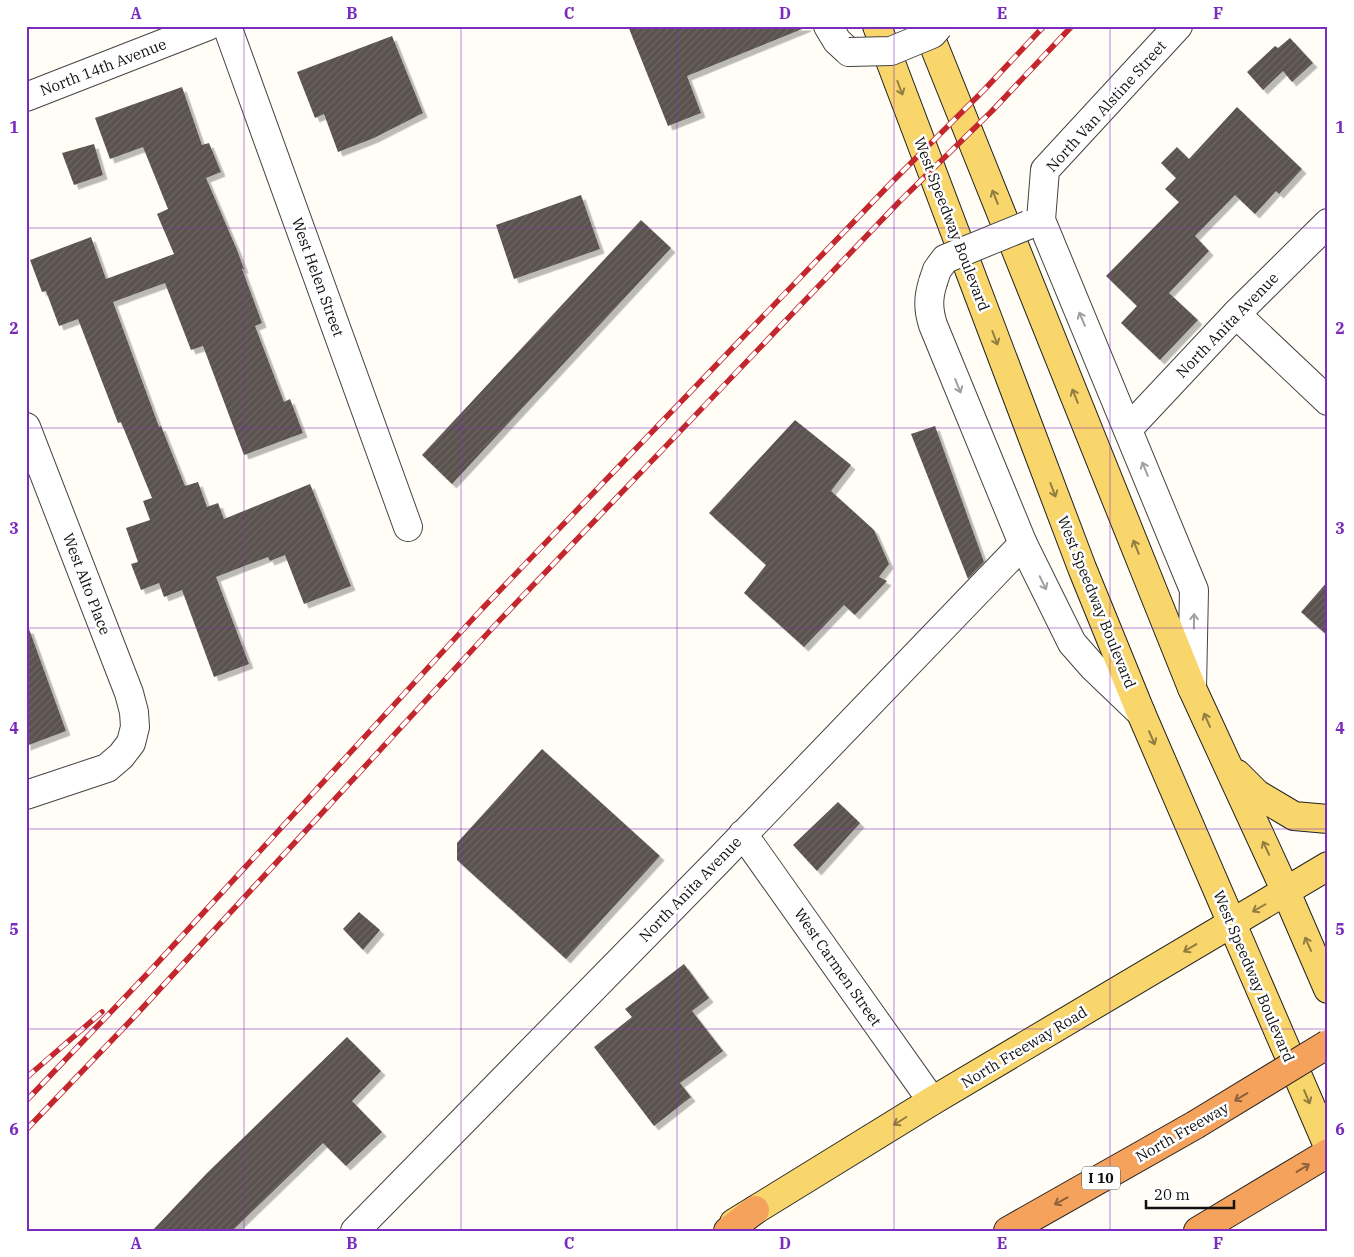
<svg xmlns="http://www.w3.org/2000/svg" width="1354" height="1257" viewBox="0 0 1354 1257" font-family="'IBM Plex Serif',serif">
<defs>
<pattern id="building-hatch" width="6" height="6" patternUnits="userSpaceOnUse" patternTransform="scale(1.25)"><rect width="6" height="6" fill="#5a524d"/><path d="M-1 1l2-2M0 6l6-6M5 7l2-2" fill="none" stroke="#6d6662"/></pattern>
<filter id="shadow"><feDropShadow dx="4.5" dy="4.5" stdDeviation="0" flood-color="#0004"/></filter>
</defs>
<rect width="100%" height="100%" fill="#fffdf5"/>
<!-- building -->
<g fill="url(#building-hatch)" filter="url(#shadow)">
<path d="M628 26H807V27L687 76 701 113 668 126Z"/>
<path d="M392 36 423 113 374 138 338 152 324 114 315 118 297 72Z"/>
<path d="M1290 38 1313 63 1292 82 1283 71 1263 90 1247 72 1275 46 1278 48Z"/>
<path d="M182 87 202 145 209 143 221 172 206 178 237 250 244 269H242L262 323 255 326 284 402 290 399 303 433 244 455 203 346 191 350 165 283 113 302 159 427 161 426 185 486 198 482 207 507 218 503 224 519 310 484 351 586 304 604 285 555 270 561 268 557 216 577 249 664 214 677 182 590 164 597 159 583 141 590 131 564 138 562 126 528 150 520 143 501 152 498 121 422 118 423 78 319 59 326 46 291 42 292 30 260 91 237 106 279 174 254 157 214 168 209 143 147 110 159 95 118Z"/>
<path d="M1237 107 1302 169 1279 194 1276 191 1255 214 1235 195 1195 236 1209 251 1169 293 1198 320 1160 360 1121 323 1137 306 1106 276 1179 202 1165 189 1176 178 1161 163 1177 147 1189 159Z"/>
<path d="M94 144 103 175 74 185 62 153Z"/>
<path d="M581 195 600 249 514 279 496 225Z"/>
<path d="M641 220 671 248 452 484 422 455Z"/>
<path d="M795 420 851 465 831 491 874 530 889 564 879 577 887 581 855 615 844 605 804 647 744 593 766 565 709 513Z"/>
<path d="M935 426 984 562 968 579 911 434Z"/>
<path d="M1328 581V636L1301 612Z"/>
<path d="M26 629H29L66 731 26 746Z"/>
<path d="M542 749 660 856 566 959 457 860V843Z"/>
<path d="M838 802 860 823 817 871 793 845Z"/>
<path d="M359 912 380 930 363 950 343 929Z"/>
<path d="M684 964 709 998 692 1011 723 1051 680 1083 691 1097 654 1126 594 1047 632 1017 625 1009Z"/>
<path d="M347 1037 381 1071 352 1101 382 1132 346 1166 323 1143 232 1231H152L207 1173Z"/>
</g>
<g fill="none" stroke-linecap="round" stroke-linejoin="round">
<defs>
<g id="minor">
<path d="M227 26 408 527"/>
<path d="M828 26 837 41 849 52"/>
<path d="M1178 26 1045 170 1041 220 1194 590 1192 688"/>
<path d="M26 97 208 26"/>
<path d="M933 282C928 298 928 309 933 325L1023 544 1072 643 1094 668 1141 713"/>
<path d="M1236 314 1328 401"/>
<path d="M26 427 129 693 134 712 135 727 131 743 121 756 107 768 26 795"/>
<path d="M1128 429 1236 314 1328 223"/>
<path d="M743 834 932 1101"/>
<path d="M355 1231 717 862 1023 544"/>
</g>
<g id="major">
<path d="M877 26 1082 568 1141 713 1328 1146"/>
<path d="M926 26 1192 688 1286 892 1328 989"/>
<path d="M1237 774 1257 794 1294 816 1328 819"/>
<path d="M734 1223 932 1101 1328 866"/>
</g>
<g id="highway">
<path d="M728 1231 755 1210"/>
<path d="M1008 1231 1195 1125"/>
<path d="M1198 1231 1328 1153"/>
</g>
</defs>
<!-- minor casing -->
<use href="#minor" stroke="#444" stroke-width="30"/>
<!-- major casing -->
<use href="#major" stroke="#222" stroke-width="30"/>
<!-- highway casing -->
<use href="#highway" stroke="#222" stroke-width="30"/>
<!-- minor -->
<use href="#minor" stroke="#fff" stroke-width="28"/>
<!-- major -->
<use href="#major" stroke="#f9d66b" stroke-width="28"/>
<!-- highway -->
<use href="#highway" stroke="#f5a25d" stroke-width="28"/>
<defs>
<g id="rail">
<path d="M26 1078 102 1012"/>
<path d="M26 1101 149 972 481 610 892 182 985 89 1044 26"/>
<path d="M26 1130 135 1016 498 622 898 203 992 111 1072 26"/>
</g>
</defs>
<!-- rail casing -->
<use href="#rail" stroke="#c4262e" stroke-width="5.5"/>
<!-- rail -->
<use href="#rail" stroke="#fff" stroke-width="4" stroke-dasharray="11" stroke-linecap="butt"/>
<defs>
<g id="minor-bridge">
<path d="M849 52 891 51 932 34 939 26"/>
<path d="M933 282 937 270 945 259 1028 225"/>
</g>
<path id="highway-bridge" d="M1195 1125 1328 1044"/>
</defs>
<!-- minor-bridge casing -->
<use href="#minor-bridge" stroke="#444" stroke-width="30" stroke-linecap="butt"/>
<!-- highway-bridge casing -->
<use href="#highway-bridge" stroke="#222" stroke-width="30" stroke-linecap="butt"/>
<!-- minor-bridge -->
<use href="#minor-bridge" stroke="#fff" stroke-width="28"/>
<!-- highway-bridge -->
<use href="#highway-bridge" stroke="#f5a25d" stroke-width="28"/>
</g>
<!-- one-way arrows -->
<defs><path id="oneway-shaft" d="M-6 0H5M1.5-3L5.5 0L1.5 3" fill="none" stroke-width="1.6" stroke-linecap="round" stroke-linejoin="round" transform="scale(1.25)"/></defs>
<g stroke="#917d42">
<use href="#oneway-shaft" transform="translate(900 88) rotate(69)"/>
<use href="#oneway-shaft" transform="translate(995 197) rotate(-112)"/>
<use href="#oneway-shaft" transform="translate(995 338) rotate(69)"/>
<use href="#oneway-shaft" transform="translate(1075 396) rotate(-112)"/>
<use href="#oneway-shaft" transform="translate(1053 490) rotate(69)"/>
<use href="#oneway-shaft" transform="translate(1136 547) rotate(-112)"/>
<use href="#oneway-shaft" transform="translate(1207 720) rotate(-114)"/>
<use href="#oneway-shaft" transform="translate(1152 738) rotate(67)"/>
<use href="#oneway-shaft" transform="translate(1266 848) rotate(-115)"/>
<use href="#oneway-shaft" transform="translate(1259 908) rotate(150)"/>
<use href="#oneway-shaft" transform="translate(1308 944) rotate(-114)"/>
<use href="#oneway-shaft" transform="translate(1190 948) rotate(149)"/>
<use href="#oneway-shaft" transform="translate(1307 1097) rotate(67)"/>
<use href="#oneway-shaft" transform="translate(900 1121) rotate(148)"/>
</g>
<g stroke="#a0a0a0">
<use href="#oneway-shaft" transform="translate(1082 319) rotate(-113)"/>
<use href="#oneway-shaft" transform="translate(958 386) rotate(68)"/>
<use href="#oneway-shaft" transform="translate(1145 469) rotate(-112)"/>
<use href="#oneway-shaft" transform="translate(1043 583) rotate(64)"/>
<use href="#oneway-shaft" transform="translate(1194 621) rotate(-89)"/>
</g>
<g stroke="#8e613b">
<use href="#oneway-shaft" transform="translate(1241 1097) rotate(149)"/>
<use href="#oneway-shaft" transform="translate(1303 1168) rotate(-31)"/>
<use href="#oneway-shaft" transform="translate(1061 1201) rotate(151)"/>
</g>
<!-- grid -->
<path fill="none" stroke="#7b2cbf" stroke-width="1" stroke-opacity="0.55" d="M244 26V1231M461 26V1231M677 26V1231M894 26V1231M1110 26V1231M26 228H1328M26 428H1328M26 628H1328M26 829H1328M26 1029H1328"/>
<g text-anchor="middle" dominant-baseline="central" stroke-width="5" stroke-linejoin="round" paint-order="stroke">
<!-- shield labels -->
<rect fill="#fff" stroke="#585858" stroke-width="1" x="1082" y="1166.5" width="38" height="23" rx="4"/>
<g font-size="14" font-weight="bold" fill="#111">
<text x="1101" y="1178">I 10</text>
</g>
<!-- street labels -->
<g font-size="15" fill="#111" stroke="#fff">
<text transform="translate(103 67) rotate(-21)">North 14th Avenue</text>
<text transform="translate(1106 106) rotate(-48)">North Van Alstine Street</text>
<text transform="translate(952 224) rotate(69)">West Speedway Boulevard</text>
<text transform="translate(318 277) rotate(70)">West Helen Street</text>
<text transform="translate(1227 325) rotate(-46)">North Anita Avenue</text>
<text transform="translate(87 584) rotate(69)">West Alto Place</text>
<text transform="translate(1097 602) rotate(68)">West Speedway Boulevard</text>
<text transform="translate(690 889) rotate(-46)">North Anita Avenue</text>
<text transform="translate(838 967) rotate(55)">West Carmen Street</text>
<text transform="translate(1254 976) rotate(67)">West Speedway Boulevard</text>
<text transform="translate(1024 1047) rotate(-31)">North Freeway Road</text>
<text transform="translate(1182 1132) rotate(-30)">North Freeway</text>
</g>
</g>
<!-- border -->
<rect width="1354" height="1257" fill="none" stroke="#ffffff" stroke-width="55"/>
<!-- scale -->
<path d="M1146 1200v8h88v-8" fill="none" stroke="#111111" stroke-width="2.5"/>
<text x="1154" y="1200" font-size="15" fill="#111111" stroke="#ffffff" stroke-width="4" paint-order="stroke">20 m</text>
<rect x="28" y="28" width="1298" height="1202" fill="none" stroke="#7b2cbf" stroke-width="2"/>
<g font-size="16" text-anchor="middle" font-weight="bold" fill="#7b2cbf">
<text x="136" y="19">A</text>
<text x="352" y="19">B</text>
<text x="569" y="19">C</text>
<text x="785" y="19">D</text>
<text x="1002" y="19">E</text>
<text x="1218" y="19">F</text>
<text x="14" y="133">1</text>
<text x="1340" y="133">1</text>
<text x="14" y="334">2</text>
<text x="1340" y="334">2</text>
<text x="14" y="534">3</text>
<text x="1340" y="534">3</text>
<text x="14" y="734">4</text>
<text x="1340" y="734">4</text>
<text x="14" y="935">5</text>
<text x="1340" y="935">5</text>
<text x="14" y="1135">6</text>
<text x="1340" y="1135">6</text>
<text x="136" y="1249">A</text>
<text x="352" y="1249">B</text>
<text x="569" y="1249">C</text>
<text x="785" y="1249">D</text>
<text x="1002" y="1249">E</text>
<text x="1218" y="1249">F</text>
</g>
</svg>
